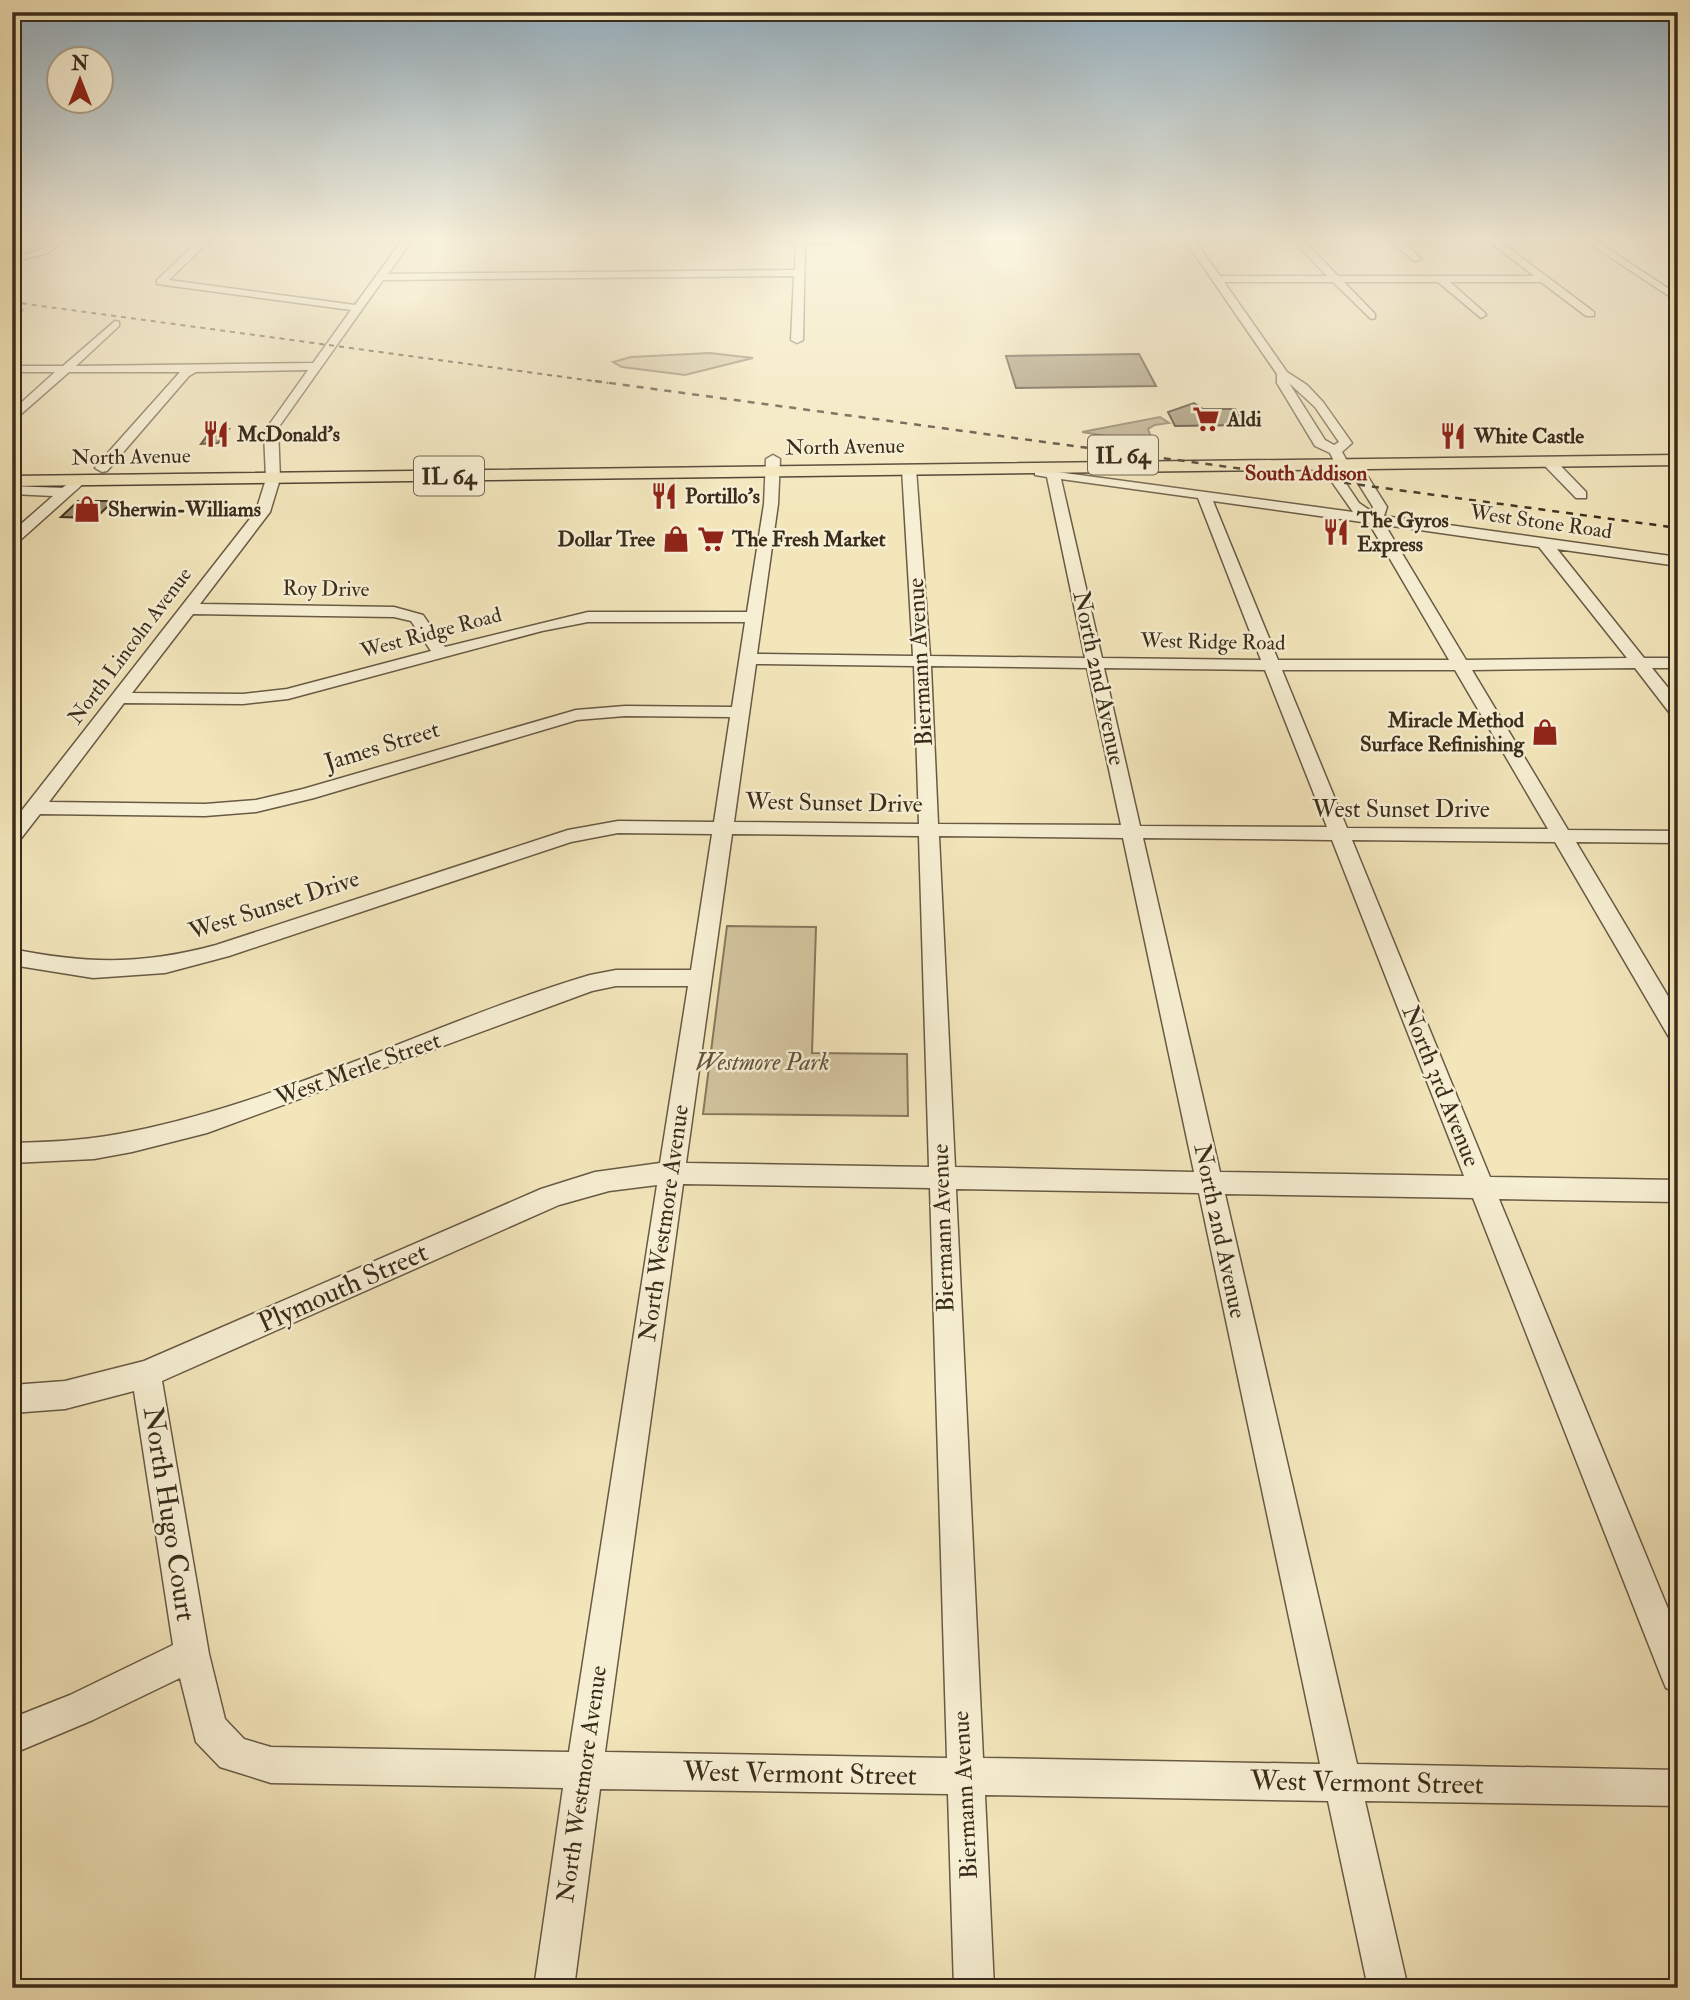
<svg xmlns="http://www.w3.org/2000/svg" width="1690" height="2000" viewBox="0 0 1690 2000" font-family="'IM FELL Double Pica',serif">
<rect width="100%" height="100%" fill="#f3e6bb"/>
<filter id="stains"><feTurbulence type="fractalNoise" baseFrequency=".00286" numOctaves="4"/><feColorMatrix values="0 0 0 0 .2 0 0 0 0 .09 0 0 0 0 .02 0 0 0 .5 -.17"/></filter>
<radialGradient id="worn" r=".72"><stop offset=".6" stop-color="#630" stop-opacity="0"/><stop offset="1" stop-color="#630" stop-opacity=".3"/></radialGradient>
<!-- green -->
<g fill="#d4c6a0" stroke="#87795e" stroke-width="2">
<path d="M710 353 753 358 685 375 622 367 613 362 631 357Z"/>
<path d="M727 926 816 927 812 1053 907 1054 908 1116 703 1114Z"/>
</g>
<!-- water -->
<path fill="#b4a785" stroke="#83765b" stroke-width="2" d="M1160 417 1169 423 1155 425 1148 429 1153 442 1150 443 1082 432Z"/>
<!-- building -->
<g fill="#9a8d6f" stroke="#3a2c1c" stroke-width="2">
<path d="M1139 354 1156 386 1016 388 1006 356Z"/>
<path d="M1194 403 1203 409H1235L1245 425 1175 426 1168 412Z"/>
<path d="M212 429H229L218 443 201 444Z"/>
<path d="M78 501H113L96 518 61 517Z"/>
</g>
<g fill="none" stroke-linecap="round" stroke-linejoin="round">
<defs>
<g id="minor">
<path d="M59 236H70L48 253 25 259 20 256 42 249Z"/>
<path d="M204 236H214L169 280 355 305 405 236H415L388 274 795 270 796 243 733 239 728 236 1156 237 1151 240 805 243 803 340 797 343 791 340 794 276 383 280 278 428 280 479 270 512 200 604 394 607 423 615 445 647 588 612H747L764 504 766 459 773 455 780 459 778 504 757 654 913 656 902 469 909 465 916 469 930 656 1085 658 1047 477 1035 475V469L1353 512 1325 472 1335 463 1330 453 1315 446 1277 383V374L1182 236H1192L1220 276H1327L1289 236H1299L1338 276H1534L1482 236H1493L1594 312V316H1586L1541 282H1450L1485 313 1486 315 1481 318 1438 282H1344L1375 314V318L1371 319 1333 282H1224L1287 372 1307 385 1323 402 1352 443 1342 452 1347 461 1363 469 1387 507 1384 516 1678 557V566L1557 549 1644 658H1678V668H1652L1678 700V717L1672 716 1635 668 1472 670 1568 830 1678 831V843L1576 842 1678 1013V1042L1670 1039 1555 842 1352 840 1490 1177 1678 1180V1202L1499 1199 1678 1633V1693L1666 1688 1661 1676 1473 1198 1225 1194 1357 1764 1678 1770V1806L1365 1801 1408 1988H1368L1328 1801 985 1795 994 1988H954L948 1794 600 1789 574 1988H534L563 1788 271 1783 220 1767 196 1742 180 1678 93 1720 12 1754V1718L70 1695 173 1645 134 1391 65 1409 12 1413V1385L65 1381 144 1361 541 1189 595 1172 660 1163 688 986H616L592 991 207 1133 132 1152 94 1159 12 1163V1143C53 1142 93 1140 134 1131 291 1099 436 1021 590 975L616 970H691L712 834 618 833 571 842 229 956 165 973 93 978 12 965V949C86 964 142 965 216 945L568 830 618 821 714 822 730 717 625 716 577 720 314 798 256 812 205 816 40 814 19 841 12 843V823L256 511 266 479 264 432 308 370 196 372 189 376 107 471 102 472 95 468 97 465 180 372H69L12 422V411L55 372H12V366H63L115 321 119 322V326L76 366 313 363 351 310 157 284V280ZM1289 383 1315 407 1339 442 1334 445 1325 440ZM1343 470 1353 475 1373 507 1371 511 1359 503 1339 473ZM1061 479 1198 498 1261 660 1102 658ZM1213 501 1369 523 1449 660H1278ZM1385 525 1539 547 1627 658 1466 660ZM193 614 394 617 411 621 431 651 287 689 243 694 132 693ZM588 622H745L732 707 625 706 576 710 303 789 256 800 205 804 49 802 124 703 243 704 288 699 542 631ZM756 664 914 666 919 824 734 822ZM931 666 1087 668 1121 825 938 824ZM1104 668 1265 670 1327 827 1140 826ZM1282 670H1455L1548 829 1347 828ZM732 834 919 836 929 1167 686 1163ZM939 836 1123 838 1194 1172 955 1167ZM1143 838 1332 840 1464 1176 1220 1172ZM683 1184 930 1188 947 1758 605 1752ZM657 1185 569 1752 271 1747 244 1739 225 1719 209 1654 162 1381 559 1205 609 1191ZM956 1189 1199 1193 1320 1764 983 1758Z"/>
<path d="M1385 236H1396L1422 259 1414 261Z"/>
<path d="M1578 236H1589L1678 295V302Z"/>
<path d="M17 307 22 310 12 317V309Z"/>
<path d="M1548 457 1553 458 1586 492V498H1576L1543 464V458Z"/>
<path d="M79 476 86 480 84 483 17 543 12 544V532L53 496 12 494V486L62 488Z"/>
</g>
<path id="major" d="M1678 455V465L12 486V476Z"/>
</defs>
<!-- minor casing -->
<use href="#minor" stroke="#685a44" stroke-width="3"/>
<!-- major casing -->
<use href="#major" stroke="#3a2c1c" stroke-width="3"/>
<!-- minor -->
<use href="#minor" fill="#f7efd3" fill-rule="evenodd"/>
<!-- major -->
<use href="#major" fill="#f3e6bb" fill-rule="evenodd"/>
<!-- rail-far1 -->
<path stroke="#3a2c1c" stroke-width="2" stroke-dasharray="5 5" stroke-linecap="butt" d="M12 302 608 383"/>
<!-- rail -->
<path stroke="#3a2c1c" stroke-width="2.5" stroke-dasharray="7 7" stroke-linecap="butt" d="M595 381 1678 528"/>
</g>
<!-- sky -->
<linearGradient id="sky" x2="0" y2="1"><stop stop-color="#93afc0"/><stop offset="0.46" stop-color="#faf4e0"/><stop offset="1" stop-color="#faf4e0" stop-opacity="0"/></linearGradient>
<rect width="1690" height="516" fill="url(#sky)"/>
<!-- icons -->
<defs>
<symbol id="supermarket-bare" viewBox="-9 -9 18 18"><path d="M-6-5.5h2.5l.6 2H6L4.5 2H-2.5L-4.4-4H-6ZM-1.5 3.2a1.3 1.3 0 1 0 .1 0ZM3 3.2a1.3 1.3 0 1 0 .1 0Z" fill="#8f2418" stroke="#f7efd3" stroke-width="2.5" paint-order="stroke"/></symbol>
<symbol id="restaurant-bare" viewBox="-9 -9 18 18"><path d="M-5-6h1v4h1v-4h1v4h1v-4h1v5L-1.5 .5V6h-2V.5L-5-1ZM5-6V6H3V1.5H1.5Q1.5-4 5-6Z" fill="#8f2418" stroke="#f7efd3" stroke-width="2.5" paint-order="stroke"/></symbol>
<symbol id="shop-bare" viewBox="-9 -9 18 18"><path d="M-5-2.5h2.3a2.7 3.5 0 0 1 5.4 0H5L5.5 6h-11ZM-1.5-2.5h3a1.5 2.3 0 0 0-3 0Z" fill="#8f2418" stroke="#f7efd3" stroke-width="2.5" paint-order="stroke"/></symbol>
</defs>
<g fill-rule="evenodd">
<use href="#supermarket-bare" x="1187" y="400" width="38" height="38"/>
<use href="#restaurant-bare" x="197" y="415" width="38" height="38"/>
<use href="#restaurant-bare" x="1434" y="417" width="38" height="38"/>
<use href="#restaurant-bare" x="645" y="477" width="38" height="38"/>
<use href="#shop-bare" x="68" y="490" width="38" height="38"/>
<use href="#restaurant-bare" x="1317" y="513" width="38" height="38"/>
<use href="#shop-bare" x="657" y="520" width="38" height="38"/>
<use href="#supermarket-bare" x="692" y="520" width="38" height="38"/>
<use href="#shop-bare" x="1526" y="713" width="38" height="38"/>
</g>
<g text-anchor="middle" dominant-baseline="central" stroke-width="5" stroke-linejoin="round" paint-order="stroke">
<!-- far-poi labels -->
<g font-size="21" font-weight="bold" fill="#3a2c1c" stroke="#f7efd3" text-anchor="start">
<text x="1227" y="419">Aldi</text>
<text x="237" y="434">McDonald's</text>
<text x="1474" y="436">White Castle</text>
<text x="685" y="496">Portillo's</text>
<text x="108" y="509">Sherwin-Williams</text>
<text x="1357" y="520">The Gyros<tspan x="1357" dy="24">Express</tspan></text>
<text x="655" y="539" text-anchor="end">Dollar Tree</text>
<text x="732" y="539">The Fresh Market</text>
<text x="1524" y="720" text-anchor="end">Miracle Method<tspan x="1524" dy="24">Surface Refinishing</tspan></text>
</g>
<!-- far-street labels -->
<g font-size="21" fill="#3a2c1c" stroke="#f7efd3">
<text transform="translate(845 447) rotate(-1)">North Avenue</text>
<text transform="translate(131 457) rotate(-1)">North Avenue</text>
<text transform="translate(1541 522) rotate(8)">West Stone Road</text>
<text transform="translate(326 589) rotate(1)">Roy Drive</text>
<text transform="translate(431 633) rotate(-15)">West Ridge Road</text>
<text transform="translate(1213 642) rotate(1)">West Ridge Road</text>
<text transform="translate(130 646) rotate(-53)">North Lincoln Avenue</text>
</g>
<!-- far-neighbourhood labels -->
<g font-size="21" font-weight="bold" fill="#7a1f14" stroke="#f7efd3">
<text x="1306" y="473">South Addison</text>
</g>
<!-- shield labels -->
<g fill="#f7efd3" stroke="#736653" stroke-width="2">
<rect x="1088" y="435.5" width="70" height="39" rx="5"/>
<rect x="414" y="456.5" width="70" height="39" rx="5"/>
</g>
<g font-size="23" font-weight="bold" fill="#3a2c1c">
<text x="1123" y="455">IL 64</text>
<text x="449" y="476">IL 64</text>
</g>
<!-- street labels -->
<g font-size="24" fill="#3a2c1c" stroke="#f7efd3">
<text transform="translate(920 662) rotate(-93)">Biermann Avenue</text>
<text transform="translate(1099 678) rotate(78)">North 2nd Avenue</text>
<text transform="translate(382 746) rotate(-17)">James Street</text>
<text transform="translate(834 803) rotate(1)">West Sunset Drive</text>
<text x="1401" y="809">West Sunset Drive</text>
<text transform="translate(274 905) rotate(-18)">West Sunset Drive</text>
<text transform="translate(358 1069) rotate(-20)">West Merle Street</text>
<text transform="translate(1441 1086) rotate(68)">North 3rd Avenue</text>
<text transform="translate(664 1223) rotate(-82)">North Westmore Avenue</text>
<text transform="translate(943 1228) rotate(-92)">Biermann Avenue</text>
<text transform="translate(1220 1231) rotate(78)">North 2nd Avenue</text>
<text transform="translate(582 1784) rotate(-82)">North Westmore Avenue</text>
<text transform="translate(965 1795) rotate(-93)">Biermann Avenue</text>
</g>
<!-- park labels -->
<g font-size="24" font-style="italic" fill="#60523d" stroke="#f7efd3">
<text x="762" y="1062">Westmore Park</text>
</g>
<!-- near-street labels -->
<g font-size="28" fill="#3a2c1c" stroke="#f7efd3">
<text transform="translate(343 1288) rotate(-24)">Plymouth Street</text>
<text transform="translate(169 1514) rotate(81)">North Hugo Court</text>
<text transform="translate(800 1774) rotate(1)">West Vermont Street</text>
<text transform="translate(1367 1783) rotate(1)">West Vermont Street</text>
</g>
</g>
<!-- margin -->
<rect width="1690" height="2000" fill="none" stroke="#f3e6bb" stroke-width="42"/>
<rect x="14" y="14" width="1662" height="1972" fill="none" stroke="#3a2c1c" stroke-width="3.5"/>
<rect x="21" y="21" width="1648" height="1958" fill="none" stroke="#3a2c1c" stroke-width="2"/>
<!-- north arrow -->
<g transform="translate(80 80)"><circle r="33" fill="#f7efd3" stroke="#aba18a" stroke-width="2"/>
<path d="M0-5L12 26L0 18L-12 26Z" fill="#8f2418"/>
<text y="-10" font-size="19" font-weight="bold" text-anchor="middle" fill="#3a2c1c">N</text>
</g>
<rect width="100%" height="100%" filter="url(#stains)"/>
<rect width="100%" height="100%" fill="url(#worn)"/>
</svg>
